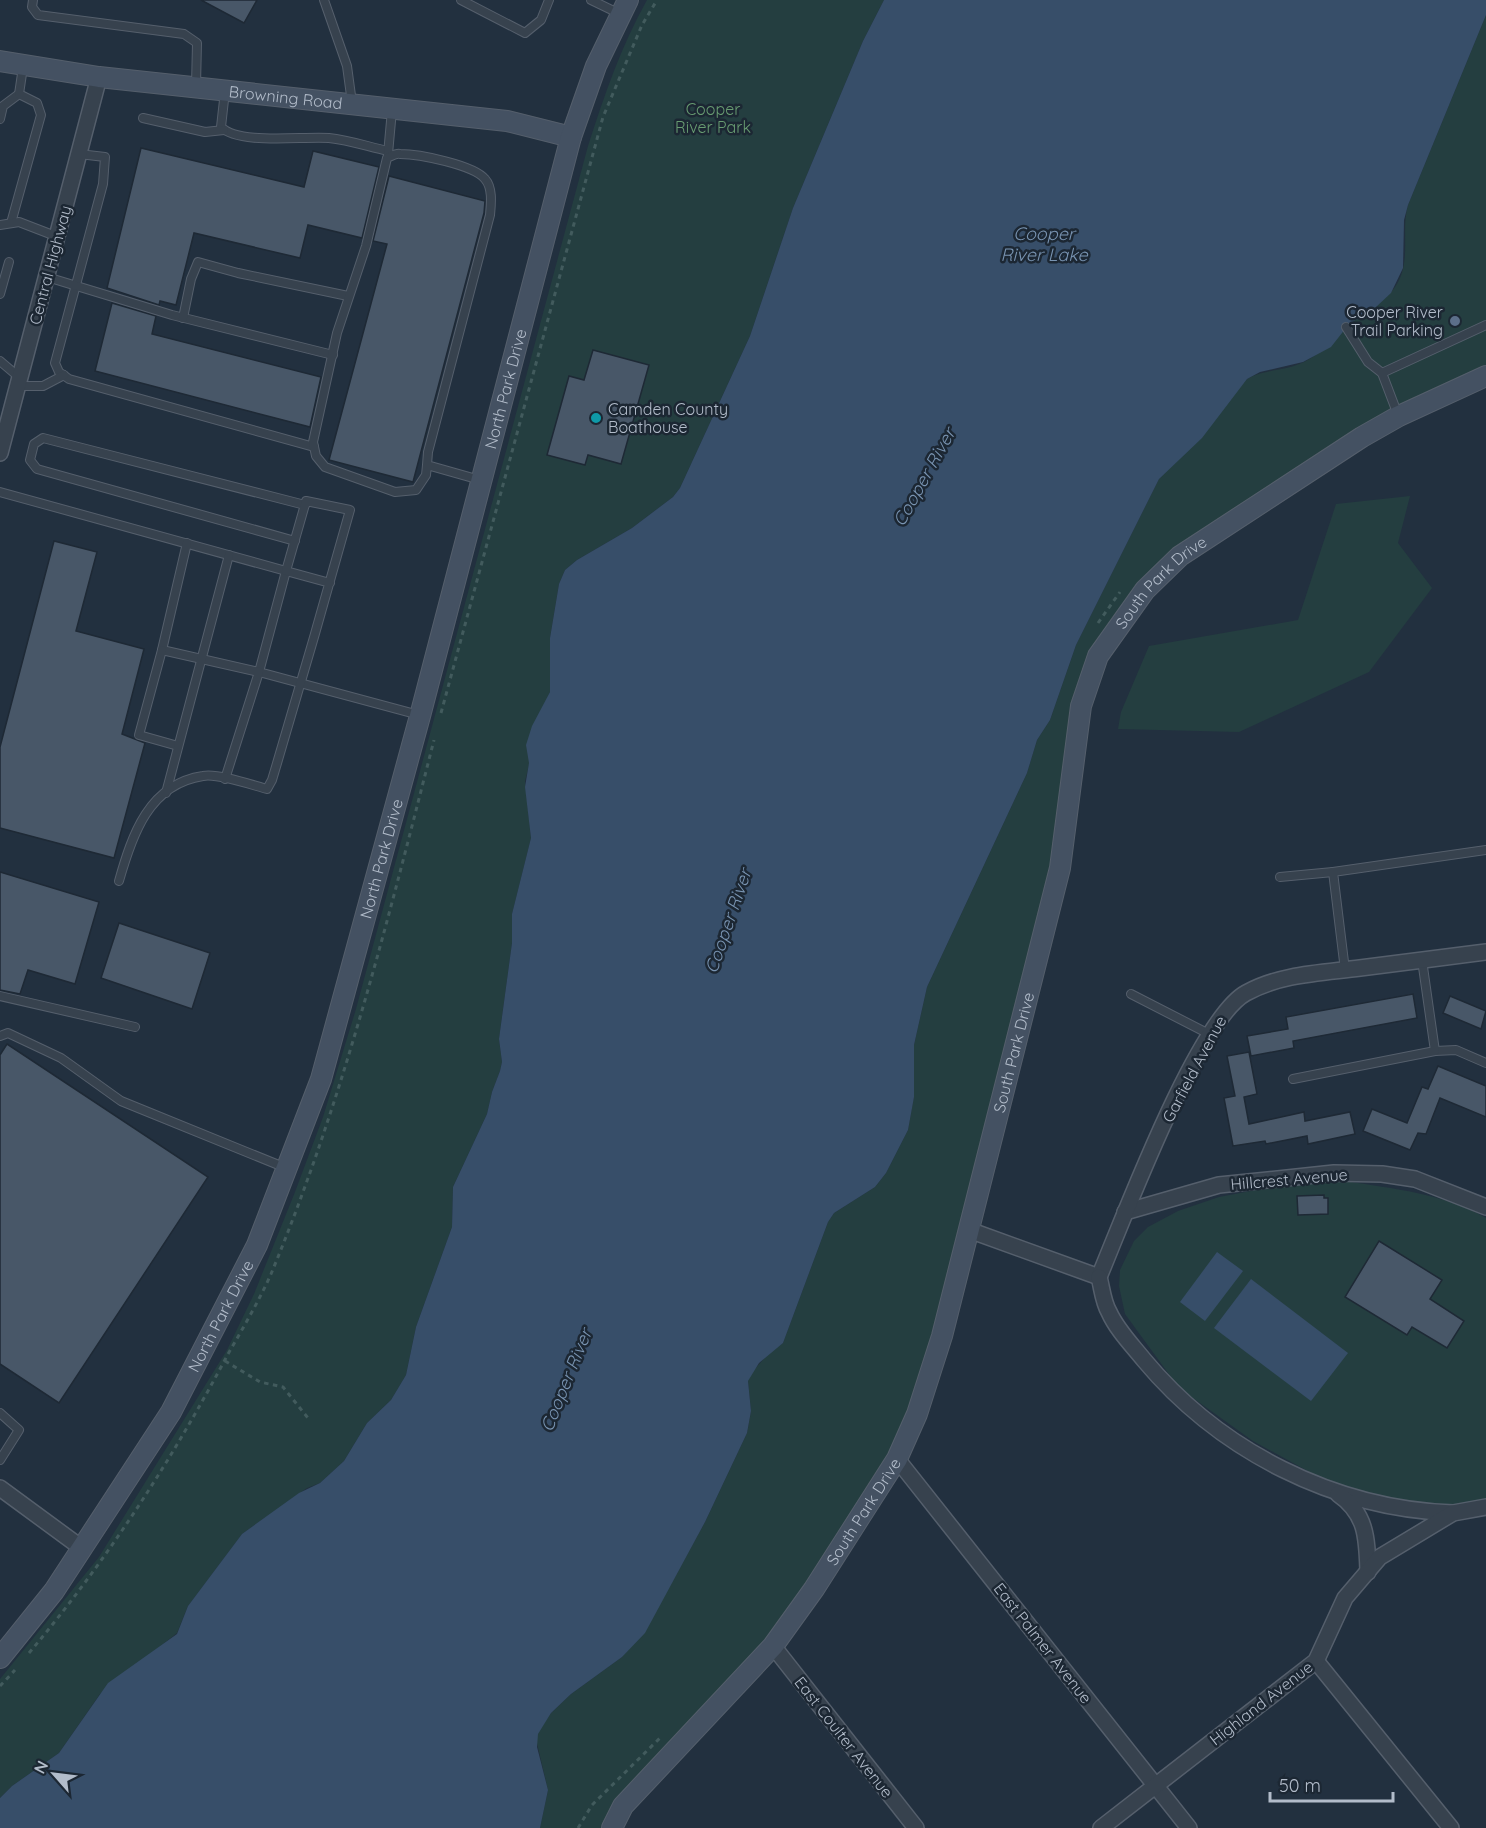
<svg xmlns="http://www.w3.org/2000/svg" width="1486" height="1828" viewBox="0 0 1486 1828" font-family="Quicksand,sans-serif">
<rect width="100%" height="100%" fill="#22303f"/>
<!-- green -->
<g fill="#243e40">
<path d="M647 0H884L863 41 793 208 750 336 680 488 673 497 632 528 577 560 565 570 559 584 550 638V692L544 706 525 781 531 838 512 914V943L499 1039 502 1062 500 1071 492 1092 487 1114 453 1187 452 1227 416 1327 406 1375 391 1400 367 1423 344 1461 320 1483 307 1488 242 1534 188 1606 177 1633 100 1694 59 1753 12 1786 0 1798V1679L99 1557 227 1350 254 1294 295 1192 323 1117 356 1009 588 146C604 96 621 46 647 0Z"/>
<path d="M1486 15V376L1399 416 1180 556 1098 656 1060 868 917 1414 814 1589 612 1828H540L548 1790 536 1739 539 1731 551 1713 571 1694 622 1657 670 1586 705 1522 747 1433 751 1411 748 1381 751 1373 770 1352 783 1343 828 1222 834 1213 875 1187 886 1173 908 1130 914 1096V1045L927 987 1027 773 1037 740 1050 720 1076 645 1159 479 1247 379C1265 369 1286 371 1304 362 1323 353 1334 335 1350 323 1371 307 1396 298 1403 269 1408 248 1402 226 1408 205Z"/>
<path d="M1410 496 1398 543 1432 588 1369 672 1239 732 1118 729 1121 712 1149 646 1298 620 1336 504Z"/>
<path d="M1345 1181C1394 1189 1443 1193 1486 1218V1499L1433 1512 1404 1510 1324 1480 1253 1441 1179 1388 1125 1314 1119 1286 1120 1270 1134 1241 1148 1227 1178 1211 1219 1197 1288 1184Z"/>
</g>
<!-- water -->
<g fill="#374e69">
<path d="M884 0H1486V15L1408 205 1404 220 1403 268 1391 293 1376 307 1349 324 1331 347 1303 362 1260 372 1247 379 1202 438 1159 479 1076 645 1050 720 1037 740 1027 773 927 987 914 1045V1097L908 1130 886 1173 875 1187 834 1213 828 1222 783 1343 759 1363 748 1381 751 1411 747 1433 705 1522 645 1633 622 1657 571 1694 551 1713 538 1734 537 1747 548 1790 540 1828H0V1798L12 1786 59 1753 108 1683 177 1634 188 1606 242 1534 299 1493 320 1483 344 1461 367 1423 391 1400 406 1375 416 1327 452 1227 453 1187 487 1114 492 1092 500 1071 502 1062 499 1039 512 943V914L531 838 525 787 529 763 526 745 532 726 550 692V638L559 584 565 570 577 560 632 528 673 497 680 488 750 336 793 208 863 41Z"/>
<path d="M1217 1252 1243 1271 1205 1321 1180 1302Z"/>
<path d="M1251 1279 1348 1353 1311 1401 1214 1328Z"/>
</g>
<!-- building -->
<g fill="#485768" stroke="#1e2935" stroke-width="1.5">
<path d="M201 0H257L244 23Z"/>
<path d="M141 148 304 187 313 151 379 167 362 238 308 225 300 258 194 233 176 305 160 301 159 305 107 288Z"/>
<path d="M389 176 485 201 484 213 413 482 329 460 387 244 373 241Z"/>
<path d="M112 303 156 316 152 334 321 377 310 427 95 371Z"/>
<path d="M593 350 649 365 621 464 588 455 585 465 547 455 569 376 584 380Z"/>
<path d="M54 541 97 552 76 631 144 649 122 734 145 743 114 858 0 828V747Z"/>
<path d="M0 872 99 902 75 984 28 970 20 994 0 990Z"/>
<path d="M119 923 210 953 192 1009 101 978Z"/>
<path d="M1413 994 1417 1018 1293 1041 1294 1048 1251 1056 1247 1036 1288 1029 1286 1017Z"/>
<path d="M1450 996 1486 1011 1481 1029 1443 1013Z"/>
<path d="M7 1044 208 1177 59 1403 0 1364V1055Z"/>
<path d="M1249 1052 1257 1094 1244 1097 1249 1124 1304 1112 1305 1121 1350 1112 1355 1134 1308 1144 1307 1136 1266 1144 1265 1141 1233 1146 1224 1098 1235 1096 1227 1056Z"/>
<path d="M1438 1066 1486 1086V1117L1440 1098 1426 1134 1418 1133 1410 1150 1363 1131 1372 1109 1407 1123 1422 1087 1428 1089Z"/>
<path d="M1324 1195V1198H1328V1214L1298 1215 1297 1196Z"/>
<path d="M1379 1241 1442 1280 1430 1299 1464 1321 1447 1348 1412 1327 1407 1335 1345 1297Z"/>
</g>
<g fill="none" stroke-linecap="round" stroke-linejoin="round">
<defs>
<g id="lane">
<path d="M33 0 32 7 38 15 184 34 197 43 196 85"/>
<path d="M324 0 347 66 352 103"/>
<path d="M461 0 525 33 541 20 549 0"/>
<path d="M591 0 620 14"/>
<path d="M225 91 221 127C239 145 302 136 329 138 349 140 369 147 388 151"/>
<path d="M143 118 205 132 224 130"/>
<path d="M0 119 3 106 19 94"/>
<path d="M79 154 105 157 103 184 55 363 59 372 69 379 314 447"/>
<path d="M388 154 392 110"/>
<path d="M11 223 41 115 37 103 19 94 23 67"/>
<path d="M0 225 19 222 58 237"/>
<path d="M47 277 172 315 333 355"/>
<path d="M0 294 9 262"/>
<path d="M183 318 191 279 198 262 238 273 348 296"/>
<path d="M1346 327 1368 362 1382 373"/>
<path d="M0 361 20 378"/>
<path d="M18 386H43L64 375"/>
<path d="M1398 415 1382 373 1486 325"/>
<path d="M427 465 428 452 490 215C491 204 493 188 485 179 474 165 419 154 400 154 396 153 392 156 387 158L366 246 337 333 313 442 316 456 325 467 395 492 416 490 426 475 427 465 480 480"/>
<path d="M0 492 286 571 259 672 419 715"/>
<path d="M295 541 37 469 30 460 34 444 43 438 305 505"/>
<path d="M187 543 162 650 259 672 225 779"/>
<path d="M162 650 139 735 178 746"/>
<path d="M166 793 229 555"/>
<path d="M1280 877 1333 872"/>
<path d="M119 881C132 835 149 784 203 776 218 773 252 785 267 789L272 780C299 690 325 600 350 510L306 501 286 571 330 583"/>
<path d="M1345 970 1333 872 1486 850"/>
<path d="M1131 994 1209 1034"/>
<path d="M0 996 135 1027"/>
<path d="M0 1036 8 1033 61 1058 121 1101 286 1168"/>
<path d="M1435 1051 1456 1050 1486 1063"/>
<path d="M1293 1079 1435 1051 1422 960"/>
<path d="M0 1413 19 1430 0 1460"/>
</g>
<g id="street">
<path d="M0 453 99 77"/>
<path d="M1125 1212 1219 1185 1334 1173 1382 1174 1415 1179 1486 1207"/>
<path d="M969 1230 1099 1277"/>
<path d="M1099 1277C1123 1220 1198 1019 1246 993 1280 974 1321 973 1360 968 1402 963 1444 957 1486 952"/>
<path d="M1099 1277C1102 1288 1103 1302 1109 1312 1117 1330 1132 1345 1144 1360 1220 1451 1334 1509 1453 1513"/>
<path d="M897 1459 1189 1828"/>
<path d="M0 1488 83 1549"/>
<path d="M1338 1494C1367 1514 1367 1539 1368 1572"/>
<path d="M773 1646 916 1828"/>
<path d="M1316 1661 1451 1828"/>
<path d="M1101 1828 1316 1661 1345 1598 1380 1557 1453 1513 1486 1507"/>
</g>
<g id="secondary">
<path id="s1" d="M0 61 99 77 507 121 571 137"/>
<path id="s2" d="M0 1658 54 1591 171 1412 257 1245 321 1079 420 716 571 137 596 66 628 0"/>
<path id="s3" d="M612 1828 623 1806 773 1646 814 1589 897 1459 917 1414 942 1336 1060 868 1081 706 1098 656 1145 590 1180 556 1362 437 1399 416 1486 376"/>
</g>
</defs>
<!-- lane casing -->
<use href="#lane" stroke="#555f6c" stroke-width="10"/>
<!-- street casing -->
<use href="#street" stroke="#555f6c" stroke-width="18"/>
<!-- secondary casing -->
<use href="#secondary" stroke="#555f6c" stroke-width="22"/>
<!-- path -->
<g stroke="#425b5d" stroke-width="3" stroke-dasharray="4.5 4.5" stroke-linecap="butt">
<path d="M1098 623 1120 592"/>
<path d="M441 713 603 117 642 25 657 0"/>
<path d="M225 1361 260 1382 283 1387 308 1418"/>
<path d="M29 1653C106 1562 172 1460 228 1354 243 1328 259 1301 271 1274 343 1101 388 920 434 740"/>
<path d="M0 1686 15 1670"/>
<path d="M578 1828 592 1805 661 1737"/>
</g>
<!-- lane -->
<use href="#lane" stroke="#37424e" stroke-width="8"/>
<!-- street -->
<use href="#street" stroke="#37424e" stroke-width="15"/>
<!-- secondary -->
<use href="#secondary" stroke="#445162" stroke-width="20"/>
</g>
<!-- markers -->
<circle fill="#5c6f8a" stroke="#1c2733" stroke-width="2" cx="1455" cy="321" r="6"/>
<circle fill="#0f9aa8" stroke="#1c2733" stroke-width="2" cx="596" cy="418" r="6"/>
<g text-anchor="middle" dominant-baseline="central" stroke-width="5" stroke-linejoin="round" paint-order="stroke">
<!-- street labels -->
<g font-size="16" fill="#b2bcca" stroke="#1c2733">
<text stroke="none"><textPath href="#s1" startOffset="288">Browning Road</textPath></text>
<text transform="translate(50 265) rotate(-75)">Central Highway</text>
<text stroke="none"><textPath href="#s2" startOffset="1380">North Park Drive</textPath></text>
<text stroke="none"><textPath href="#s3" startOffset="1396">South Park Drive</textPath></text>
<text stroke="none"><textPath href="#s2" startOffset="894">North Park Drive</textPath></text>
<text stroke="none"><textPath href="#s3" startOffset="892">South Park Drive</textPath></text>
<text transform="translate(1194 1069) rotate(-62)">Garfield Avenue</text>
<text transform="translate(1289 1179) rotate(-5)">Hillcrest Avenue</text>
<text stroke="none"><textPath href="#s2" startOffset="408">North Park Drive</textPath></text>
<text stroke="none"><textPath href="#s3" startOffset="406">South Park Drive</textPath></text>
<text transform="translate(1043 1643) rotate(52)">East Palmer Avenue</text>
<text transform="translate(1261 1703) rotate(-38)">Highland Avenue</text>
<text transform="translate(844 1737) rotate(52)">East Coulter Avenue</text>
</g>
<!-- park labels -->
<g font-size="16" fill="#689c72" stroke="#1c2733">
<text x="713" y="109">Cooper<tspan x="713" dy="18">River Park</tspan></text>
</g>
<!-- poi labels -->
<g font-size="16" fill="#b2bcca" stroke="#1c2733" text-anchor="end">
<text x="1443" y="312">Cooper River<tspan x="1443" dy="18">Trail Parking</tspan></text>
<text x="608" y="409" text-anchor="start">Camden County<tspan x="608" dy="18">Boathouse</tspan></text>
</g>
<!-- water labels -->
<g font-size="18" font-style="italic" fill="#7994b2" stroke="#1c2733">
<text x="1044" y="233">Cooper<tspan x="1044" dy="21">River Lake</tspan></text>
<text transform="translate(924 477) rotate(-61)">Cooper River</text>
<text transform="translate(728 921) rotate(-71)">Cooper River</text>
<text transform="translate(566 1380) rotate(-68)">Cooper River</text>
</g>
</g>
<!-- north arrow -->
<g transform="translate(54 1774) rotate(298)" stroke="#1c2733" stroke-width="4.5" paint-order="stroke">
<path d="M0-4.5L10 22L0 15L-10 22Z" fill="#b2bcca"/>
<text y="-9" font-size="16" font-weight="bold" text-anchor="middle" fill="#b2bcca">N</text>
</g>
<!-- scale -->
<path d="M1270 1792v9h123v-9" fill="none" stroke="#b2bcca" stroke-width="3"/>
<text x="1279" y="1792" font-size="18" fill="#b2bcca" stroke="#1c2733" stroke-width="4.5" paint-order="stroke">50 m</text>
</svg>
